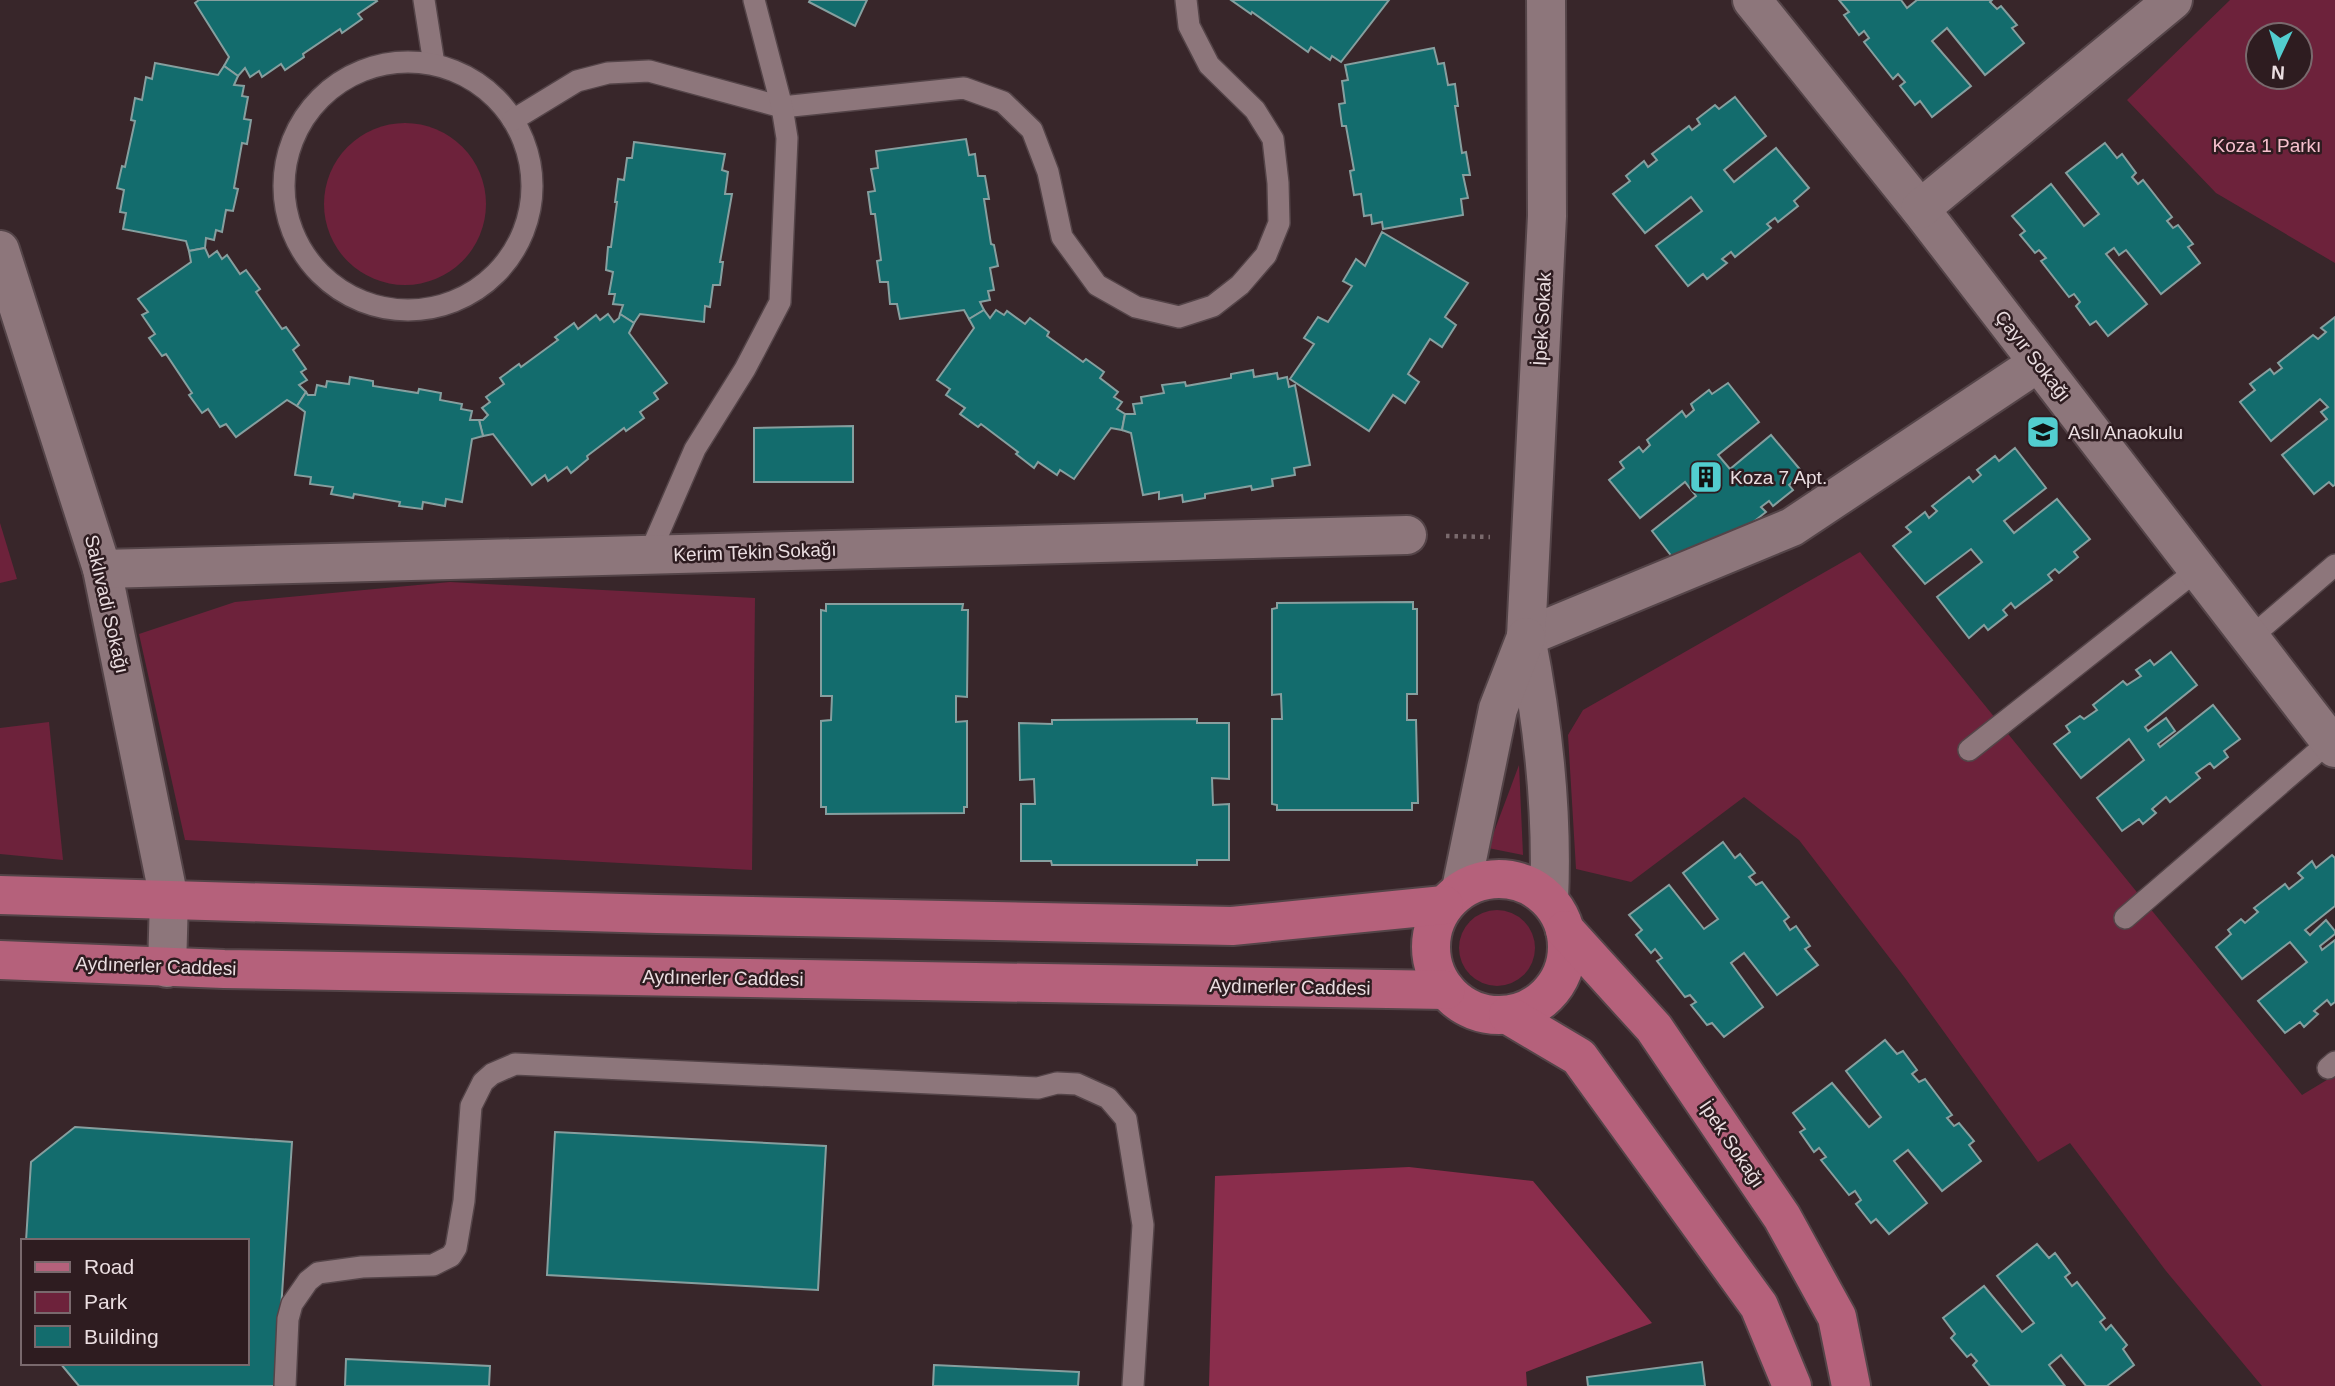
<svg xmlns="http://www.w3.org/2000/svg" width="2335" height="1386" viewBox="0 0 2335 1386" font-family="Helvetica,sans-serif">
<rect width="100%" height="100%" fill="#38262a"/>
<!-- green -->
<g fill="#6d223b" fill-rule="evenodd">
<path d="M2230 0H2335V263L2216 193 2127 100ZM2258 35H2300V77H2258Z"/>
<circle cx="405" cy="204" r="81"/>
<path d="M0 523 17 579 0 583Z"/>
<path d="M1860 552 2302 1095 2335 1075V1386H2262L2166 1271 2070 1143 2038 1162 1905 978 1799 840 1744 797 1631 882 1576 869 1568 735 1583 710Z"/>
<path d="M450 582 755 598 752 870 185 840 139 634 235 602Z"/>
<path d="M49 722 63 860 0 854V728Z"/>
<path d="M1519 765 1523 855 1488 848Z"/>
<circle cx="1497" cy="948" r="38"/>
</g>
<!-- forest -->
<path fill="#8a2d4c" d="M1409 1167 1533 1181 1652 1323 1526 1372 1527 1386H1209L1215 1176Z"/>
<!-- building -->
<g fill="#136c6d" stroke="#869f9f" stroke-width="2">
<path d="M199 0H376L377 1 358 14 362 19 342 33 340 29 303 54 304 57 285 70 281 64 262 77 259 71 250 77 245 68 238 76 224 66 229 57 195 3Z"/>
<path d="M810 0H867L855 26 809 2Z"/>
<path d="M1231 0H1389L1341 62 1332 56 1330 60 1311 47 1308 52 1252 12 1251 14Z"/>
<path d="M1839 0H1901L1907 8 1917 0H1992L1990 2 1997 9 2001 6 2017 25 2012 28 2024 43 1985 75 1947 28 1932 41 1971 86 1932 117 1920 101 1915 105 1900 86 1905 82 1898 74 1893 79 1864 42 1869 38 1864 31 1859 35 1844 15 1849 12Z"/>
<path d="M1434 48 1438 64 1444 63 1448 85 1455 84 1458 106H1455L1462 153 1466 152 1470 175H1463L1468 198 1461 199 1463 215 1383 229 1382 222 1372 224 1371 215 1364 216 1361 194 1354 195 1350 171 1354 170 1346 126H1342L1339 104 1345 103 1342 81 1348 80 1345 65Z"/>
<path d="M155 63 218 75 224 66 238 76 234 85 244 86 242 96 248 97 244 119 251 120 247 144 242 143 234 188 238 189 233 211 226 210 222 232 216 230 214 240 206 238 205 248 189 251 186 241 123 229 126 213 120 212 124 190 117 188 122 166 125 167 135 121 131 120 135 98 142 100 146 77 152 79Z"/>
<path d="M1735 97 1766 136 1724 170 1734 182 1776 148 1809 188 1794 201 1798 206 1778 222 1775 218 1767 224 1771 228 1735 257 1731 252 1722 259 1727 263 1707 279 1703 274 1688 286 1656 246 1702 211 1691 197 1645 233 1613 194 1630 181 1626 176 1644 161 1648 167 1657 160 1652 154 1689 126 1692 130 1700 124 1697 119 1715 105 1719 109Z"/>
<path d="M966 139 969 155 975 154 978 176H985L989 199H984L991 244 994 245 998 266 990 268 994 290 988 291 990 300 980 302 984 310 969 319 964 310 900 319 897 304H890L888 282H880L877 261 881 260 875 214H871L868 192 875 191 871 169 878 168 876 151Z"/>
<path d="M634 142 725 154 722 170 728 172 725 194H732L720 262H723L720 285H713L710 307 705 306 704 322 640 314 634 323 620 314 623 305 613 304 615 294H609L613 272 606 270 608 247H611L617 202H615L618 179 624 180 627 158H632Z"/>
<path d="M2105 143 2117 158 2122 154 2136 173 2132 177 2138 184 2143 180 2172 217 2167 221 2173 228 2178 225 2193 244 2188 247 2200 263 2161 294 2126 250 2119 255 2114 248 2106 254 2147 304 2108 336 2096 321 2090 325 2076 306 2080 302 2074 294 2069 297 2041 261 2046 258 2039 250 2035 253 2020 235 2025 231 2012 216 2051 184 2084 226 2099 214 2066 173Z"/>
<path d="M1382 232 1468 283 1445 317 1456 325 1442 347 1430 339 1408 374 1419 382 1405 403 1393 395 1369 431 1290 379 1314 344 1304 338 1318 317 1328 322 1352 286 1343 281 1356 259 1365 266Z"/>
<path d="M205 248 209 257 217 251 222 259 227 255 240 274 246 270 260 289 256 292 282 329 286 327 299 345 293 350 306 369 301 372 307 380 299 385 306 392 297 406 287 400 236 437 226 424 220 427 208 409 202 413 189 395 192 393 166 354 162 356 149 338 155 334 142 315 148 312 138 299 191 262 189 251Z"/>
<path d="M984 310 990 318 996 310 1004 315 1007 311 1025 324 1030 318 1049 332 1047 336 1083 362 1086 359 1104 372 1100 378 1118 392 1114 397 1122 402 1117 409 1125 414 1122 430 1111 428 1074 479 1060 470 1057 475 1038 462 1034 468 1016 454 1018 452 981 424 978 427 960 414 965 408 946 395 950 389 937 380 974 328 969 319Z"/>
<path d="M608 314 614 322 619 318 620 314 634 323 629 333 667 383 654 393 658 399 640 412 644 418 626 431 624 428 587 456 588 459 571 473 567 467 548 481 545 475 532 485 493 434 483 436 479 420H483L488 415 482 408 490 402 486 397 504 384 500 378 519 364 521 367 558 340 555 337 574 323 578 329 596 315 600 320Z"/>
<path d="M2335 317V485L2333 486 2329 482 2314 494 2282 455 2327 419 2321 412 2328 407 2320 399 2271 441 2240 402 2255 390 2250 384 2270 369 2274 374 2282 368 2278 363 2313 335 2318 339 2326 332 2321 328Z"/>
<path d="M1253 370 1254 377 1277 373 1278 379 1287 377 1289 387 1295 385 1310 465 1294 468 1295 475 1272 479 1273 486 1252 490 1251 486 1205 494V498L1183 502 1182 495 1159 499V492L1143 495 1131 433 1122 430 1125 414H1135L1133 404 1142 403 1141 397 1164 393 1162 385 1185 382 1186 386 1231 378V374Z"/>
<path d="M350 377 373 381V386L418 393 419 389 441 393 440 400 462 404 461 409 472 411 470 420H479L483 436 472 439 462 502 446 499 445 506 423 502 422 509 399 506 400 502 354 494 353 498 331 494 333 487 310 484 311 477 295 475 305 412 297 406 306 392 308 395H315L317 385 326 387 327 381 349 384Z"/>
<path d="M1728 383 1759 422 1718 455 1730 469 1771 435 1803 473 1789 485 1793 490 1773 506 1769 501 1761 507 1766 512 1729 541 1683 571 1652 531 1696 496 1685 482 1640 518 1609 480 1624 468 1620 462 1639 447 1643 452 1650 445 1647 440 1682 411 1686 417 1694 410 1691 404 1709 390 1712 394Z"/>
<path d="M853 426V482H754V428Z"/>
<path d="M2015 448 2046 488 2004 521 2014 533 2057 499 2090 539 2074 552 2078 557 2059 573 2055 569 2048 575 2052 580 2015 608 2011 603 2003 610 2007 615 1988 630 1984 625 1969 638 1937 597 1982 562 1971 549 1925 584 1893 546 1911 532 1906 527 1925 512 1929 518 1937 511 1932 506 1969 477 1973 482 1981 475 1977 470 1995 456 1999 461Z"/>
<path d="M1413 602V609H1417V694H1407V720H1416L1418 803H1412V810H1277V805L1272 804V719H1282L1281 694 1272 695V609L1277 608V603Z"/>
<path d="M826 604H963L962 610H968L967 697 956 696V722L967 721V807H964V813L826 814V807H821V721L831 720 832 696H821V610L826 611Z"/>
<path d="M2171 652 2197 685 2145 727 2148 731 2166 718 2175 731 2158 744 2160 747 2213 705 2240 739 2224 751 2228 757 2214 768 2210 763 2196 773 2200 778 2170 802 2166 797 2152 809 2156 813 2143 824 2139 819 2122 831 2097 798 2144 760 2129 739 2081 778 2054 744 2070 732 2066 726 2080 716 2084 719 2097 710 2093 705 2123 681 2127 685 2141 676 2136 670 2150 660 2154 665Z"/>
<path d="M1197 719V723H1229V779L1212 778 1213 805 1229 804V860H1197V865H1052L1051 861H1021V804H1035L1034 779 1020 780 1019 723 1052 724V720Z"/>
<path d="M1723 842 1735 858 1740 854 1755 873 1749 877 1756 885 1762 882 1789 917 1784 921 1790 930 1796 926 1810 946 1805 949 1818 965 1777 995 1744 953 1731 963 1763 1007 1724 1037 1712 1023 1707 1025 1691 1005 1696 1002 1690 995 1685 997 1657 961 1662 958 1655 949 1651 953 1636 935 1642 930 1629 915 1669 885 1704 929 1718 919 1683 873Z"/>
<path d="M2332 855 2335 858V906L2305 930 2310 935 2326 920 2335 931V934L2320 946 2322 950 2335 940V1002L2331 1005 2327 1000 2314 1011 2318 1014 2304 1027 2300 1022 2285 1033 2258 1001 2307 962 2290 942 2242 979 2216 947 2231 934 2228 930 2241 919 2245 923 2258 912 2254 908 2285 884 2289 889 2303 878 2298 873 2312 861 2316 868Z"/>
<path d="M1885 1040 1897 1054 1903 1051 1917 1070 1912 1074 1919 1082 1925 1079 1952 1115 1947 1118 1954 1126 1959 1123 1974 1141 1969 1145 1981 1161 1942 1191 1908 1150 1894 1161 1927 1203 1889 1234 1876 1219 1871 1223 1856 1204 1861 1200 1855 1191 1849 1195 1821 1160 1826 1157 1819 1148 1814 1152 1800 1132 1805 1129 1793 1113 1832 1083 1869 1127 1881 1117 1846 1071Z"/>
<path d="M75 1127 292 1142 276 1386H79L60 1363H247V1241H26L31 1162Z"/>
<path d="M555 1132 826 1146 818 1290 547 1275Z"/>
<path d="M2037 1244 2049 1258 2055 1253 2070 1273 2065 1277 2072 1286 2077 1282 2105 1318 2100 1322 2106 1330 2111 1325 2127 1345 2123 1349 2134 1365 2107 1386H2086L2061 1355 2049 1365 2065 1386H1990L1973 1365 1977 1361 1971 1354 1967 1357 1951 1338 1955 1334 1943 1318 1984 1286 2022 1332 2034 1323 1997 1276Z"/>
<path d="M346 1359 490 1366 489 1386H345Z"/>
<path d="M1702 1362 1705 1386H1588L1587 1377Z"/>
<path d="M934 1365 1079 1372 1078 1386H933Z"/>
</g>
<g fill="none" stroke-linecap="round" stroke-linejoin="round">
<defs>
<g id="service">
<path d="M424 0 434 64"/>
<circle cx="408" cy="186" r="124"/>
<path d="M513 120 577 81 608 73 649 71 782 107 964 88 1003 102 1032 130 1048 172 1062 237 1097 285 1136 307 1179 317 1213 306 1240 285 1266 255 1279 223 1278 183 1273 139 1255 110 1209 65 1189 26 1186 0"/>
<path d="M649 555 695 449 745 369 780 302 787 138 782 107 754 0"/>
<path d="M2250 638 2335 565"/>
<path d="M1969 750 2197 570"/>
<path d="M2125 918 2330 741"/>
<path d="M2328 1068 2335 1062"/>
<path d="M285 1386 288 1319 292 1304 308 1281 318 1273 362 1267 433 1265 451 1256 456 1248 464 1201 471 1106 483 1082 492 1074 515 1064 1038 1088 1057 1083 1077 1084 1108 1098 1126 1119 1143 1225 1133 1386"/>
</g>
<g id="minor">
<path d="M1752 0 1920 209 2335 748"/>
<path d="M1920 209 2173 0"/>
<path d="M0 250 102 569 169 899 167 968"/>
<path d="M102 569 1407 535"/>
<path d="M1526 637 1792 527 2038 363"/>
</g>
<g id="tertiary">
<path d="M1546 0 1547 216 1526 637C1543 723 1553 813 1549 900"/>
<path d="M1461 889 1498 709 1526 637"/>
</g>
<g id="primary">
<circle cx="1499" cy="947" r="68"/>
<path d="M0 895 657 914 1232 926 1444 905"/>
<path d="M1565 930 1654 1028 1782 1217 1837 1317 1851 1386"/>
<path d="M0 960 224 969 1446 990"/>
<path d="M1508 1015 1579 1057 1759 1306 1792 1386"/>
</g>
</defs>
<!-- service casing -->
<use href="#service" stroke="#544448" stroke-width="24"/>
<!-- minor casing -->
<use href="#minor" stroke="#544448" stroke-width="42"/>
<!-- tertiary casing -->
<use href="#tertiary" stroke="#544448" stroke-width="42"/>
<!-- primary casing -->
<use href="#primary" stroke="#544448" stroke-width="42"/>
<!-- path -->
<path stroke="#7a6a6d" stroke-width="4.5" stroke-dasharray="3.5 5" stroke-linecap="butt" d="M1446 536 1490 537"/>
<!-- service -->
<use href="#service" stroke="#8d767b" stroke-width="21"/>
<!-- minor -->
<use href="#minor" stroke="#8d767b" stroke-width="38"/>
<!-- tertiary -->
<use href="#tertiary" stroke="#8d767b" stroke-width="38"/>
<!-- primary -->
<use href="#primary" stroke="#b5617b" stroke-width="38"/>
</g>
<!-- icons -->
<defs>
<symbol id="school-square" viewBox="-11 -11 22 22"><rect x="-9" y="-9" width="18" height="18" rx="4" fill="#52cdcf" stroke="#2e1c20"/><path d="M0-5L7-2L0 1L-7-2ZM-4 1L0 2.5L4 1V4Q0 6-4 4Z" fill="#111"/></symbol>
<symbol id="building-square" viewBox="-11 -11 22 22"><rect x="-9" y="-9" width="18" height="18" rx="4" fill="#52cdcf" stroke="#2e1c20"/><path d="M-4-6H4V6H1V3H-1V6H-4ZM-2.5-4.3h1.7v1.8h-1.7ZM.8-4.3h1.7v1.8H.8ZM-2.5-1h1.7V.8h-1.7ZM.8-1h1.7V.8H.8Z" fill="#111"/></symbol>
</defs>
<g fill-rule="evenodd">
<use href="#school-square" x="2024" y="413" width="38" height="38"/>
<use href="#building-square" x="1687" y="458" width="38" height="38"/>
</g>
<g text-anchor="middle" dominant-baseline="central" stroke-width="5" stroke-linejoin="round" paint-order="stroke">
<!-- park labels -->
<g font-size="19" fill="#f7c1ce" stroke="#2e1c20">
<text x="2267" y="145">Koza 1 Parkı</text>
</g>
<!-- street labels -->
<g font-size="19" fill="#eadde0" stroke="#2e1c20">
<text transform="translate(1542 319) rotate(-87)">İpek Sokak</text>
<text transform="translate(2033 356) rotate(52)">Çayır Sokağı</text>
<text transform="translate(755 552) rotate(-2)">Kerim Tekin Sokağı</text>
<text transform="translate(107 604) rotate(77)">Saklıvadi Sokağı</text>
<text transform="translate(156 966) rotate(2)">Aydınerler Caddesi</text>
<text transform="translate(723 978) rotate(1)">Aydınerler Caddesi</text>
<text transform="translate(1290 987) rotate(1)">Aydınerler Caddesi</text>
<text transform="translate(1732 1144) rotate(56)">İpek Sokağı</text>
</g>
<!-- poi labels -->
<g font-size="19" fill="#eadde0" stroke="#2e1c20" text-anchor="start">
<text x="2068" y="432">Aslı Anaokulu</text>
<text x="1730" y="477">Koza 7 Apt.</text>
</g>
</g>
<!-- legend -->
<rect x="21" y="1239" width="228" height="126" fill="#2e1c20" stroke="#79696d" stroke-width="2"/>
<rect x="35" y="1262" width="35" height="10" fill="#b5617b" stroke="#79696d" stroke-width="2"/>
<text x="84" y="1274" font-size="21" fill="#eadde0">Road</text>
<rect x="35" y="1292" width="35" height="21" fill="#6d223b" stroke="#79696d" stroke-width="2"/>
<text x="84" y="1309" font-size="21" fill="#eadde0">Park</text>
<rect x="35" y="1326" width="35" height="21" fill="#136c6d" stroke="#79696d" stroke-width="2"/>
<text x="84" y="1344" font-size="21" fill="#eadde0">Building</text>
<!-- north arrow -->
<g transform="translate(2279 56) rotate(184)"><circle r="33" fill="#2e1c20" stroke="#79696d" stroke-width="2"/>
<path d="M0-5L12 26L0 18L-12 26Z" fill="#52cdcf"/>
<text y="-10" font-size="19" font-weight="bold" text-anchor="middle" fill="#eadde0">N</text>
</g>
</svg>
